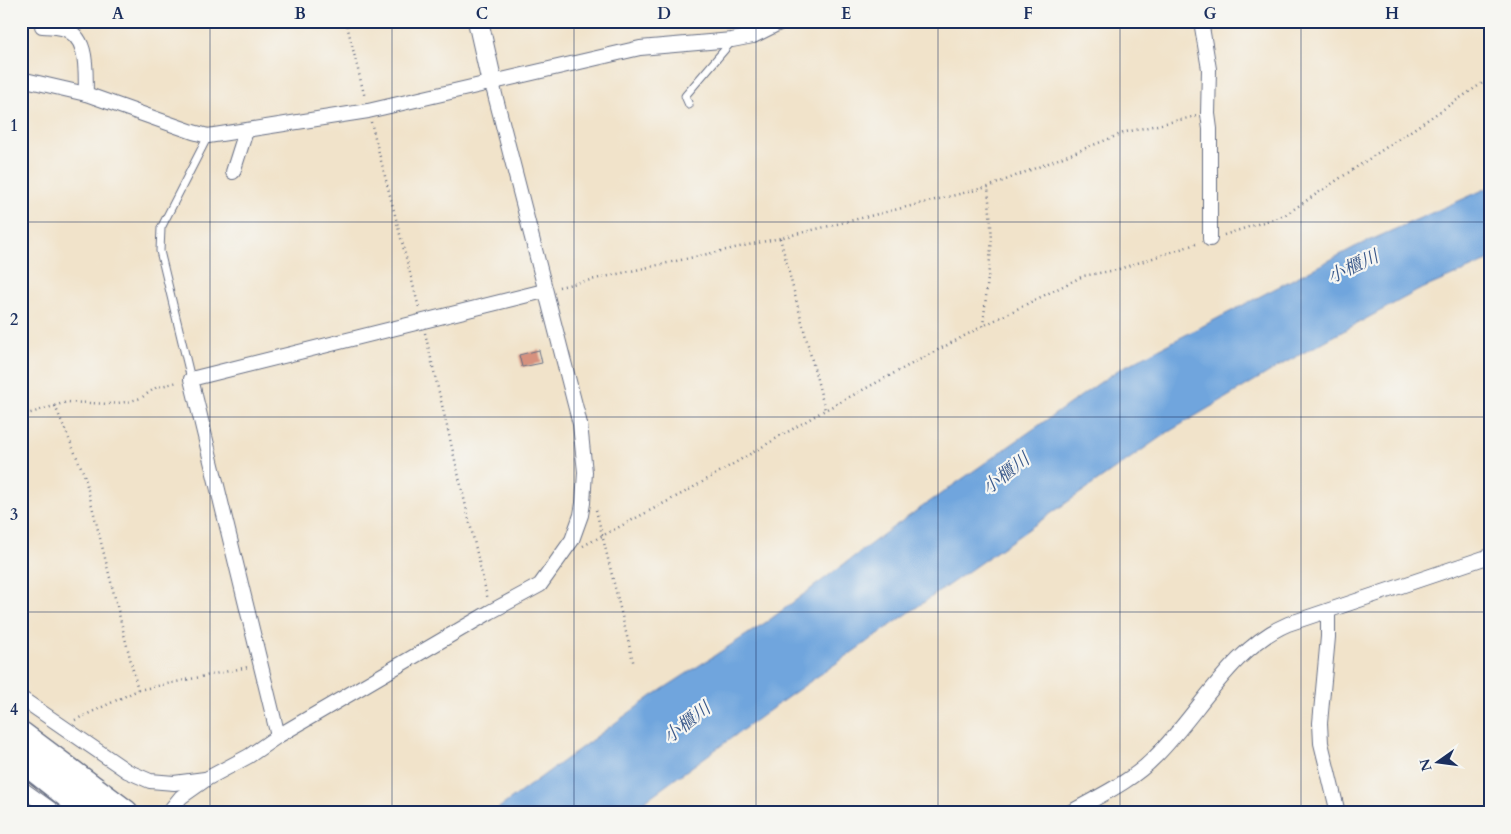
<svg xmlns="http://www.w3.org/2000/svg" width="1511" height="834" viewBox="0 0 1511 834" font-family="Cardo,'Noto Serif JP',serif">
<rect width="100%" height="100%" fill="#f6f6f2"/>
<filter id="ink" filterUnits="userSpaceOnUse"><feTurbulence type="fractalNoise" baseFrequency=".02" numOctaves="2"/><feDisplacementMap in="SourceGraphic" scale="10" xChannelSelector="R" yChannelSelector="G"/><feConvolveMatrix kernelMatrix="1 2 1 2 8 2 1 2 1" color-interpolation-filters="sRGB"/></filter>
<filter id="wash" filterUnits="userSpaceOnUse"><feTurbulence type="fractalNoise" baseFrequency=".0096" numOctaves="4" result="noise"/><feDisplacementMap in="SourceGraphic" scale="20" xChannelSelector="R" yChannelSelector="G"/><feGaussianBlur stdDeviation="1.12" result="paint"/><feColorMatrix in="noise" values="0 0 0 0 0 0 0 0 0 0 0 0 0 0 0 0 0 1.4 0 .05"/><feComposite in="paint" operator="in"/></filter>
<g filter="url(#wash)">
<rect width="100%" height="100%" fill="#f1e3ca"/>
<!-- water -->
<path fill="#70a5dd" stroke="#466a9e" d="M1490 187V260L1417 291 1281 365 1165 434 788 697 628 813H492L652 696 768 621 892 528 1118 370 1355 247Z"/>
<g id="blocks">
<!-- building -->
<path fill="#d6917e" d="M539 350 542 363 522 367 519 355Z"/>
</g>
</g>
<g filter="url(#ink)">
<use href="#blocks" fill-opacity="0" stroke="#666e84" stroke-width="1"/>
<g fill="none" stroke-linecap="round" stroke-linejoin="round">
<defs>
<g id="lane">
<path d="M689 105 685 96 732 41"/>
<path d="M191 379 160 251 161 228 208 136"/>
</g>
<g id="street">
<path d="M1201 21 1209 69 1208 114 1210 129V239"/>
<path d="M42 26C48 26 56 27 62 28 90 36 85 71 86 94"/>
<path d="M21 79 86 94 193 132 208 136 368 111 640 48 732 40 753 36 783 21"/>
<path d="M233 172 246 131"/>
<path d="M1328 611V637L1320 723 1321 743 1338 813"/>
<path d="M21 698 127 771 150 781 174 783 205 779"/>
<path d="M278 736 191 379 544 291"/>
<path d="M21 788 56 813"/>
<path d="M168 813 181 797 208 778 249 756 278 736 490 612 540 585 572 540 581 515 583 503 585 472 580 424 492 83"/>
<path d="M1069 813C1099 796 1131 782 1155 757 1198 715 1231 648 1288 624L1490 556"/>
</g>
<path id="secondary" d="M478 21 492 83"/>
<g id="highway">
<path d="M21 735 125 813"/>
<path d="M21 758 91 813"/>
</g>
</defs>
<!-- lane casing -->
<use href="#lane" stroke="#666e84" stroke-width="9"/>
<!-- street casing -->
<use href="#street" stroke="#666e84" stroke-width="16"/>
<!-- secondary casing -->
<use href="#secondary" stroke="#666e84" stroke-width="22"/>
<!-- highway casing -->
<use href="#highway" stroke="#666e84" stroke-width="29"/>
<!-- path -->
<g stroke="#666e84" stroke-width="2.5" stroke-dasharray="1 4" stroke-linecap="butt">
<path d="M346 21 365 98"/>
<path d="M371 122 419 308"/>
<path d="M1224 235 1285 215 1490 78"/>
<path d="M780 238 825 410"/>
<path d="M559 287 780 238 988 187 1126 132 1197 116"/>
<path d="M983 326 992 239 988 187"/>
<path d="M425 333 488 600"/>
<path d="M55 406 84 474 138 690"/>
<path d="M21 416 67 402 108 404 127 402 141 398 157 387 178 382"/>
<path d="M596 510 634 665"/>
<path d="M583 546 687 491 825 410 983 326 1083 276 1116 270 1199 243"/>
<path d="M75 720 138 690 248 667"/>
</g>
<!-- lane -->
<use href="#lane" stroke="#fff" stroke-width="7"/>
<!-- street -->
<use href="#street" stroke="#fff" stroke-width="14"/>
<!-- secondary -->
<use href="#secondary" stroke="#fff" stroke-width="20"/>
<!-- highway -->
<use href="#highway" stroke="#fff" stroke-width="26"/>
</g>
</g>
<!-- grid -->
<path fill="none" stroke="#1b2f5e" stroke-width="1" stroke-opacity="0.55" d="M210 21V813M392 21V813M574 21V813M756 21V813M938 21V813M1120 21V813M1301 21V813M21 222H1490M21 417H1490M21 612H1490"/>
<g text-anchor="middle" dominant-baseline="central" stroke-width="4.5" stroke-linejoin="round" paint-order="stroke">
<!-- water labels -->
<g font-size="18" font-style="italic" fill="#39588a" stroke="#f6f6f2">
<text transform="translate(1353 267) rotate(-25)">小櫃川</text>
<text transform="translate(1006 474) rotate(-38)">小櫃川</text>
<text transform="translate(687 723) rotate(-38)">小櫃川</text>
</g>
</g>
<!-- margin -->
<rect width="1511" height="834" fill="none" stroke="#f6f6f2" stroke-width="55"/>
<!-- north arrow -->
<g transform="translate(1438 762) rotate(256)" stroke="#f6f6f2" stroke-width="4" paint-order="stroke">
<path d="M0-4L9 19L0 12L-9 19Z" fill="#1b2f5e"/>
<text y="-8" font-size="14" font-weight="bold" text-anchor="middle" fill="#1b2f5e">N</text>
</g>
<rect x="28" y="28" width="1456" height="778" fill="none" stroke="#1b2f5e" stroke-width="2"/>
<g font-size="16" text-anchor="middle" font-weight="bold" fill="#1b2f5e">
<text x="118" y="19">A</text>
<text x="300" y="19">B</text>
<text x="482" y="19">C</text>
<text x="664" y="19">D</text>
<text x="846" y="19">E</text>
<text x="1028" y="19">F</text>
<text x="1210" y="19">G</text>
<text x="1392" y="19">H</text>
<text x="14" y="131">1</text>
<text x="14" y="325">2</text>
<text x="14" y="520">3</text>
<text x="14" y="715">4</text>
</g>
</svg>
